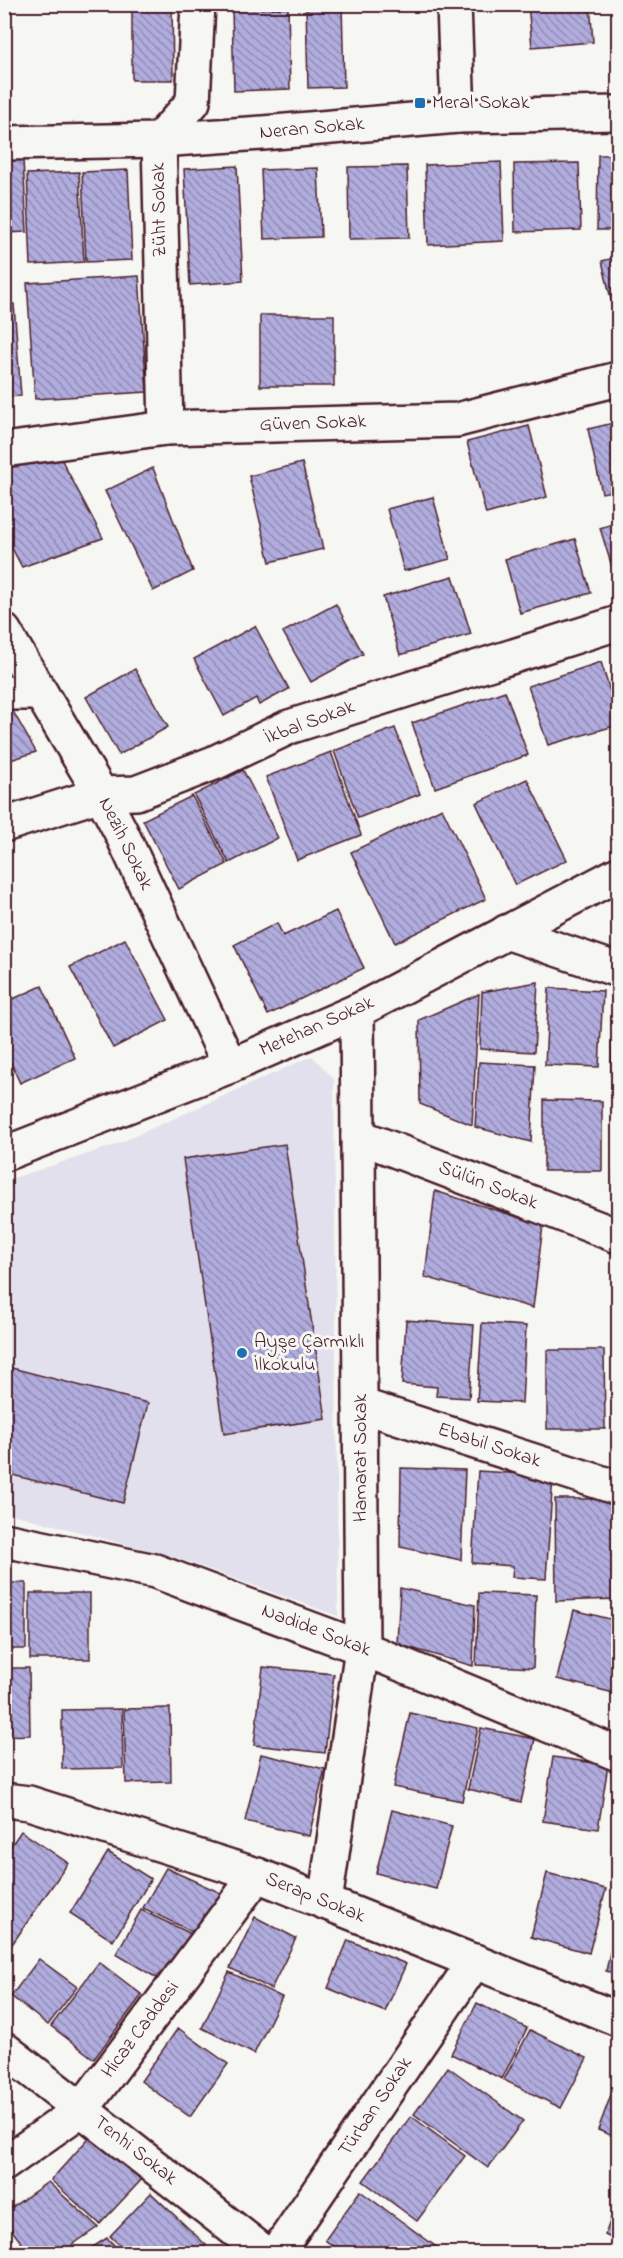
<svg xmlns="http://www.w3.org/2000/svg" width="623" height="2258" viewBox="0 0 623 2258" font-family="'Indie Flower',sans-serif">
<defs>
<pattern id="building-back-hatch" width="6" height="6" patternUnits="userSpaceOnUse" patternTransform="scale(1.5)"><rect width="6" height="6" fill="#b0acdd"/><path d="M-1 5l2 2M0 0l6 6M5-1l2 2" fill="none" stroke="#918bb3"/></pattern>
</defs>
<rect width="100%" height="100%" fill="#f6f6f2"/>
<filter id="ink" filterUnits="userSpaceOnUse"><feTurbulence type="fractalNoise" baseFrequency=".0167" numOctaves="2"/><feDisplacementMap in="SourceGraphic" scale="12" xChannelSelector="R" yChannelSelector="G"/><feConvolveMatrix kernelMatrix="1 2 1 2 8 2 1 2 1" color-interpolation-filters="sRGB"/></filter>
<g filter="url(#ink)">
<!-- built -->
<path fill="#e1e0ec" d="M312 1056 334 1079 338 1616 183 1560 5 1512 4 1181 113 1146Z"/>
<!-- building -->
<g fill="url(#building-back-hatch)" stroke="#4a1f2b" stroke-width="1.5">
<path d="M306 4H342L344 87 308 88Z"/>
<path d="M528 4H590L593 42 532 47Z"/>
<path d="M132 5H172L173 80H132Z"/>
<path d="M617 5H618V84L616 83Z"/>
<path d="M288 8 290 89 234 91 232 9Z"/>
<path d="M598 155H618V230H597Z"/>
<path d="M4 160H23L27 232 4 233Z"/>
<path d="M501 162 504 241 428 245 425 165Z"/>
<path d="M579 163 581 230 515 232 514 164Z"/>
<path d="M237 166 243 281 190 285 184 169Z"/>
<path d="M407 166 409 238 349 239 348 167Z"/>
<path d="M318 168 321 237 264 239 261 170Z"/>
<path d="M128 170 132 260 86 262 82 172Z"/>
<path d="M79 172 84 262 31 265 27 174Z"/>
<path d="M618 257V329L602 261Z"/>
<path d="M139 276 147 392 35 399 27 283Z"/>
<path d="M14 304 21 396 4 397V305Z"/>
<rect x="260" y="315" width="74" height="71"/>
<path d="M618 422V490L602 493 588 429Z"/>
<path d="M529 426 547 497 486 514 467 442Z"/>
<path d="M58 453 103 538 22 567 4 533V466Z"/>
<path d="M302 463 323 549 270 562 249 476Z"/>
<path d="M153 468 193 571 153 591 105 491Z"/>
<path d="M433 497 450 559 404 571 387 509Z"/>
<path d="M618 522V579L616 580 600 528Z"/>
<path d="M575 539 591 593 520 613 505 559Z"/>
<path d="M453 576 471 634 400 655 383 597Z"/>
<path d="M336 604 363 654 311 682 283 632Z"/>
<path d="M255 626 289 689 259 705 256 698 224 716 194 659Z"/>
<path d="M601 662 618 717V725L548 745 528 686Z"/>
<path d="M135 669 168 727 119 755 86 697Z"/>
<path d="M505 691 528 755 435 788 412 723Z"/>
<path d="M4 706H10L36 752 4 762Z"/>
<path d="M395 728 420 794 358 818 334 751Z"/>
<path d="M331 752 361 835 297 860 266 777Z"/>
<path d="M243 770 278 838 229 863 194 795Z"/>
<path d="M527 779 567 860 515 885 476 803Z"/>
<path d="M192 796 227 864 179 889 143 820Z"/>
<path d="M442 808 486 899 395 943 351 852Z"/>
<path d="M336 911 364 968 268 1015 234 945 277 923 283 936Z"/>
<path d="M125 939 168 1020 113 1048 70 967Z"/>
<path d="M538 982 534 1052 480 1049 482 992Z"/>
<path d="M42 986 75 1058 20 1083 4 1048V1003Z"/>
<path d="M549 988 603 991 599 1067 545 1065Z"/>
<path d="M479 994 472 1125 420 1104 419 1020Z"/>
<path d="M614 995H618V1075H611Z"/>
<path d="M479 1062 535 1065 531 1142 475 1127Z"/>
<path d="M544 1100 602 1101V1171H544Z"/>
<path d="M617 1113H618V1185H614Z"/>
<path d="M285 1144 326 1419 224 1434 183 1159Z"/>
<path d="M435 1191 543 1225 533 1308 425 1277Z"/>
<path d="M406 1320 474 1325 469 1398 436 1396 437 1387 402 1384Z"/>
<path d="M482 1323 526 1326 522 1403 477 1401Z"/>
<path d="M547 1350H604L605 1429H547Z"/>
<path d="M4 1366 148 1403 123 1503 4 1473Z"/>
<path d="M401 1468 465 1470 461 1560 400 1547Z"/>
<path d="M478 1471 553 1476 546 1579 512 1577 513 1566 472 1563Z"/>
<path d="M555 1499H618V1599L556 1601Z"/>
<rect x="4" y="1583" width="22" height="66"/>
<path d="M400 1588 475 1605 473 1666 397 1644Z"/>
<rect x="30" y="1593" width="60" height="66"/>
<path d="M479 1593 536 1595 533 1668 476 1665Z"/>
<path d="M574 1610 618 1621V1694L557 1679Z"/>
<path d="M263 1667 334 1674 325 1753 254 1745Z"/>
<path d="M4 1668H29L30 1735 4 1736Z"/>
<path d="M170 1708 171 1782 126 1783 124 1709Z"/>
<path d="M122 1709 123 1768 62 1769V1710Z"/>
<path d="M410 1713 478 1728 462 1801 393 1787Z"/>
<path d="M481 1728 535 1739 521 1802 468 1789Z"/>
<path d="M261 1754 325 1769 309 1836 245 1821Z"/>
<path d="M553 1757 608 1765 598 1829 543 1821Z"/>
<path d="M392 1810 452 1826 436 1889 376 1873Z"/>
<path d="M21 1831 68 1863 4 1956V1856Z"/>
<path d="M108 1852 151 1879 113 1941 70 1913Z"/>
<path d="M166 1868 221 1893 197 1934 143 1908Z"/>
<path d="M547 1873 606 1889 589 1953 531 1937Z"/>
<path d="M141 1910 196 1936 167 1984 116 1954Z"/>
<path d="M618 1916V1974L606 1971Z"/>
<path d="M255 1917 296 1938 271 1989 230 1968Z"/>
<path d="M348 1940 406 1964 385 2012 328 1988Z"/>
<path d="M39 1959 77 1987 48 2025 11 1996Z"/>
<path d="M99 1962 142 1995 94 2059 51 2026Z"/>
<path d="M229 1972 282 1997 254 2054 202 2028Z"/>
<path d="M477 2003 527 2028 502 2079 451 2054Z"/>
<path d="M178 2028 228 2064 190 2117 141 2081Z"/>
<path d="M530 2030 587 2058 561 2108 504 2080Z"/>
<path d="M448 2067 523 2121 488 2168 414 2114Z"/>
<path d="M615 2084 618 2085V2138L598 2130Z"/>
<path d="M411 2116 465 2156 417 2221 363 2181Z"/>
<path d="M96 2130 145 2176 100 2224 51 2180Z"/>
<path d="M48 2182 98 2227 59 2254H30L4 2220V2213Z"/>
<path d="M360 2191 446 2254H344L325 2240Z"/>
<path d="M151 2193 206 2245 198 2254H129L110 2236Z"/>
<path d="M618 2199V2241L605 2235Z"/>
<path d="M107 2238 123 2254H82Z"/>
</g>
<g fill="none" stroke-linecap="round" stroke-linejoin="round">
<defs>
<g id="street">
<path d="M454 4 458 116"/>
<path d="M4 143 159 140 263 133 458 116 618 113"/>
<path d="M166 428 159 140 193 102 198 4"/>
<path d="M4 450 166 428 457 420 618 379"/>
<path d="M4 631 101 794 121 832 230 1066"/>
<path d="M4 693H41"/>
<path d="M4 825 101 794 136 793 214 763 289 727 618 623"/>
<path d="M506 932 618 970"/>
<path d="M358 1136 618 1236"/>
<path d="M4 1154 230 1066 357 1011 618 874"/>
<path d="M360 1405 618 1488"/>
<path d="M4 1540 155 1571 362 1648 618 1754"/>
<path d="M4 1800 29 1803 257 1875 618 2019"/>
<path d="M325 1902 362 1648 357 1011"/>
<path d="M4 2049 266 2254"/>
<path d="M4 2164 82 2109 257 1875"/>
<path d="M276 2254 475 1961"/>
</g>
</defs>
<!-- street casing -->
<use href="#street" stroke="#4a1f2b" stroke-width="38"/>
<!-- street -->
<use href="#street" stroke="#f6f6f2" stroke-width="33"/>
</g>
</g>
<!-- markers -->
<g fill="#1f6fb2" stroke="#f6f6f2" stroke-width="2">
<rect x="414" y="97" width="12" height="12" rx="3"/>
<circle cx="242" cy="1353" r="6"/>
</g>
<g text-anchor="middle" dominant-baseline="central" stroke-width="6" stroke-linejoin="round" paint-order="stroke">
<!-- poi labels -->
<g font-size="20" fill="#4a1f2b" stroke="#f6f6f2" text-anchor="start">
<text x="432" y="103">Meral Sokak</text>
<text x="254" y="1342">Ayşe Çarmıklı<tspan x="254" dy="23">İlkokulu</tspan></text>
</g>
<!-- street labels -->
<g font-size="20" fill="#4a1f2b" stroke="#f6f6f2">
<text transform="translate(312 129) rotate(-5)">Neran Sokak</text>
<text transform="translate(160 210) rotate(-91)">Züht Sokak</text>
<text transform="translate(313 424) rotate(-2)">Güven Sokak</text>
<text transform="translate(310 723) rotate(-20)">İkbal Sokak</text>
<text transform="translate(125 844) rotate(64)">Nezih Sokak</text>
<text transform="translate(317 1027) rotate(-24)">Metehan Sokak</text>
<text transform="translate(488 1186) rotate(21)">Sülün Sokak</text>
<text transform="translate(489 1446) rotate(18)">Ebabil Sokak</text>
<text transform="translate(361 1458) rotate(-90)">Hamarat Sokak</text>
<text transform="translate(316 1631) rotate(21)">Nadide Sokak</text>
<text transform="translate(315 1898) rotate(22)">Serap Sokak</text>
<text transform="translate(141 2030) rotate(-53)">Hicaz Caddesi</text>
<text transform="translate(376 2107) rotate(-56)">Türban Sokak</text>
<text transform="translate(135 2151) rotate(38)">Tenhi Sokak</text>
</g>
</g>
<!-- margin -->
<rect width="623" height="2258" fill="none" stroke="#f6f6f2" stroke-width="24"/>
<rect x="12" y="12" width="599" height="2234" fill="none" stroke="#4a1f2b" stroke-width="2" filter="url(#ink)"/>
</svg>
